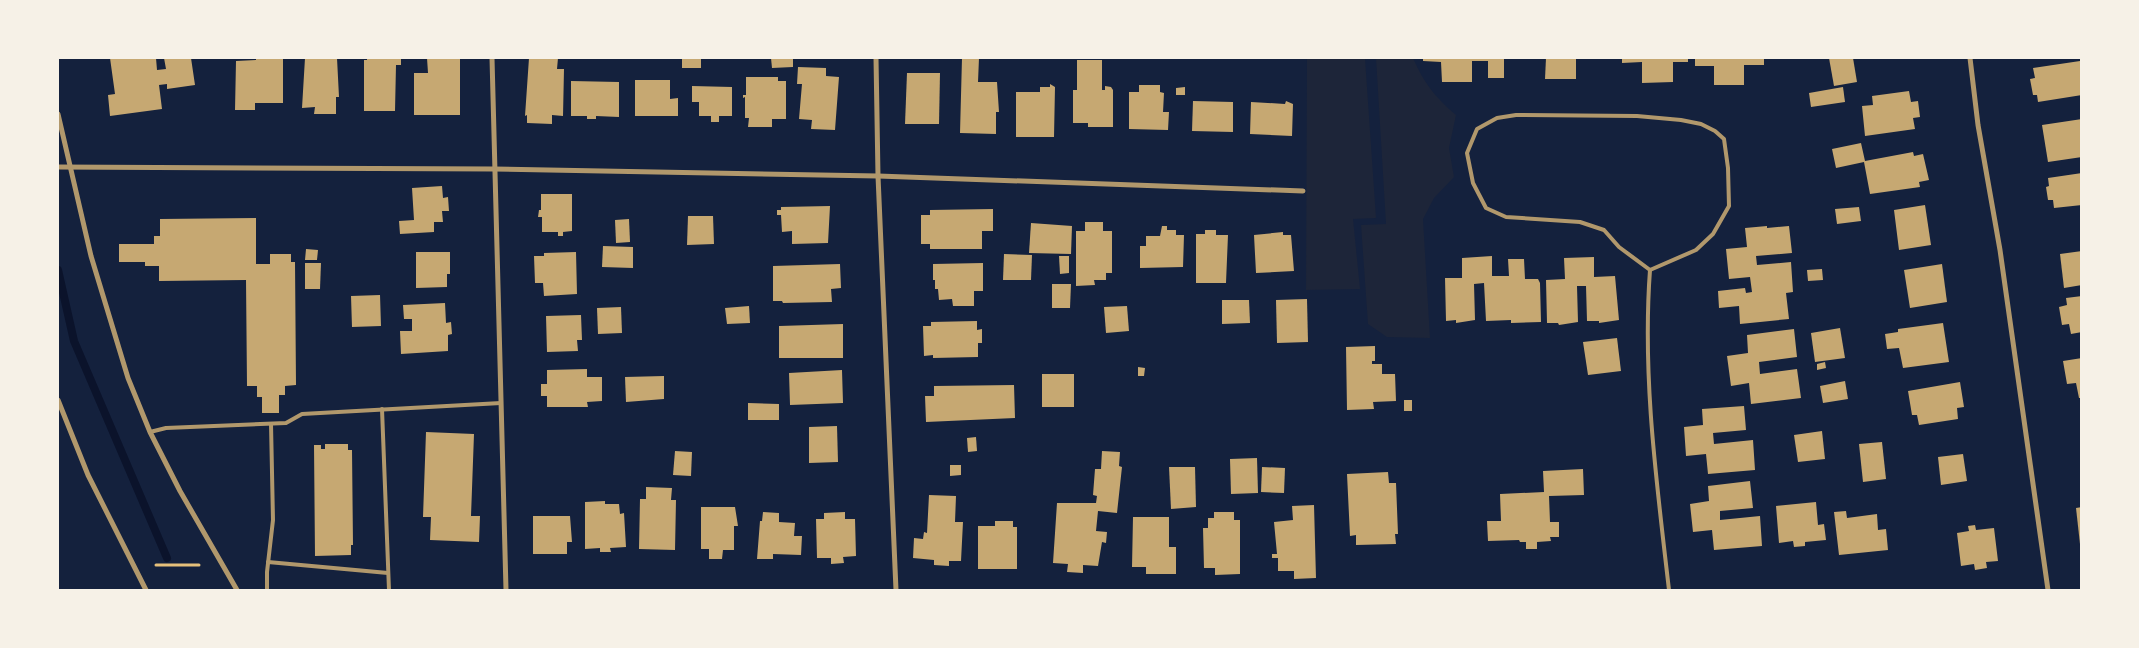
<svg xmlns="http://www.w3.org/2000/svg" width="2139" height="648" viewBox="0 0 2139 648" font-family="Roboto,sans-serif">
<rect width="100%" height="100%" fill="#14213d"/>
<!-- green -->
<g fill="#1d2539">
<path d="M1307 58H1365L1376 218 1353 219 1360 289 1306 290Z"/>
<path d="M1376 58H1413C1424 83 1435 97 1456 115L1449 148 1454 177 1434 198 1423 219 1430 338 1387 337 1368 324 1361 225 1386 224Z"/>
</g>
<g fill="none" stroke-linecap="round" stroke-linejoin="round">
<!-- stream -->
<path stroke="#0b132b" stroke-width="8" d="M58 270 74 341 167 558"/>
</g>
<!-- building -->
<g fill="#c6a872">
<path d="M110 58H156L157 70 166 69 164 58H191L195 85 167 89V84L159 85 162 109 110 116 108 95 115 94Z"/>
<path d="M256 58H283V103H255V110H235L236 61 256 60Z"/>
<path d="M305 58H337L339 97H336V114H314L315 107 302 108Z"/>
<path d="M367 58H401V65H396L395 111H364V60H367Z"/>
<path d="M427 58H460V115H414V73H428Z"/>
<path d="M529 58H558L557 69H564L563 116 552 115V124L527 123V115L525 116Z"/>
<rect x="682" y="58" width="19" height="10"/>
<path d="M771 58H793V67L772 68Z"/>
<path d="M962 58H979L978 82H997L999 112H996V134L960 133Z"/>
<path d="M1423 58H1504V78H1488V61H1472V82H1442L1441 62 1423 61Z"/>
<path d="M1546 58H1576V79H1545Z"/>
<path d="M1622 58H1688V62H1673V82L1642 83V62L1622 63Z"/>
<path d="M1695 58H1764V65H1744V85H1714V66H1695Z"/>
<path d="M1829 58H1853L1857 82 1834 86Z"/>
<path d="M1077 60H1102V90H1105V86L1111 87 1113 90V127H1088V123H1073V90H1077Z"/>
<path d="M2080 61 2082 95 2038 102 2037 95H2033L2030 79 2035 78 2033 68Z"/>
<path d="M798 67 826 68V76L839 77 835 130 811 129 812 120 799 119 802 84H797Z"/>
<path d="M907 73H940L939 124H905Z"/>
<path d="M746 77H778V81H786V119H772V127H748L749 118H745V97L743 98V95H746Z"/>
<path d="M635 80H670V99L678 98V116H635Z"/>
<path d="M571 81 619 82V117L596 116V119H587V116H571Z"/>
<path d="M1050 84 1055 87 1054 137H1016V92H1040V87H1050Z"/>
<path d="M1139 85H1160V92L1164 93 1163 112H1169L1168 130 1129 129V92H1139Z"/>
<path d="M692 86 732 87V116H719V122H711V116H699V102H692Z"/>
<path d="M1185 87V95H1176V88Z"/>
<path d="M1843 87 1845 102 1811 107 1809 93Z"/>
<path d="M1909 91 1911 102 1918 101 1920 117 1913 118 1915 129 1865 136 1862 106 1873 105 1872 96Z"/>
<path d="M1193 101 1233 102V132L1192 131Z"/>
<path d="M1286 101 1293 104 1292 136 1250 134 1251 102 1285 104Z"/>
<path d="M2082 119V157L2048 162 2042 125Z"/>
<path d="M1861 143 1865 161 1913 152 1914 156 1923 154 1929 180 1919 182 1920 187 1870 194 1864 162 1836 168 1832 149Z"/>
<path d="M2082 173V205L2054 208 2053 200H2048L2046 187 2049 186 2048 178Z"/>
<path d="M442 186 443 198 448 197 449 211H442L443 222H434V232L400 234 399 221 414 220 412 188Z"/>
<path d="M541 194H572V231L563 232V236H558V232H542V217H538L539 210H541Z"/>
<path d="M1925 205 1931 245 1899 250 1894 210Z"/>
<path d="M830 206 828 243 792 244V231L782 232 781 215H777V210H781V207Z"/>
<path d="M1859 207 1861 221 1837 224 1835 209Z"/>
<path d="M993 209V231H982V249H930V244H921V215H930V210Z"/>
<path d="M688 216H713L714 244 687 245Z"/>
<path d="M256 218V264H270V254H291V262H295L296 385 285 386V395H279V413H262V397H257V386H247L246 280 159 281V266H145V262H119V244H154V236H160V219Z"/>
<path d="M629 219 630 242 616 243 615 220Z"/>
<path d="M1085 222H1103V231H1112V273H1106V280H1094L1095 285 1076 286V231H1085Z"/>
<path d="M1031 223 1072 226 1071 254 1029 253Z"/>
<path d="M1162 226H1167V230H1176V235H1184L1183 267 1140 268V246H1146V236H1160Z"/>
<path d="M1767 226V228L1789 226 1792 253 1756 256 1757 265 1791 262 1793 292 1786 293 1789 319 1740 324 1739 306 1719 308 1718 291 1745 288 1746 293 1752 292 1750 277 1729 279 1726 249 1747 247 1745 228Z"/>
<path d="M1205 230H1216V235H1228L1226 283H1196V234H1205Z"/>
<path d="M1283 232V235H1291L1294 271 1256 273 1254 235Z"/>
<path d="M603 246 633 247V268L602 267Z"/>
<path d="M306 249 318 250 317 260H305Z"/>
<path d="M2082 251V285L2064 288 2060 254Z"/>
<path d="M416 252H450V274H447V287L416 288Z"/>
<path d="M576 252 577 294 544 296 543 283H535L534 256H544V253Z"/>
<path d="M1004 254 1032 255 1031 280H1003Z"/>
<path d="M1059 256H1069V273L1060 274Z"/>
<path d="M1492 256V276H1509L1508 259H1524L1525 279H1538L1540 283 1541 322 1511 323V320L1486 321 1484 283 1474 284 1475 320 1456 323V320L1446 321 1445 278H1462V258Z"/>
<path d="M1594 257V277L1615 276 1619 320 1599 323V321H1587L1586 286H1577L1578 322 1559 325 1558 323H1547L1546 280 1565 279 1564 258Z"/>
<path d="M305 263H321L320 289H305Z"/>
<path d="M983 263V291H974V306H953L952 299 939 300 938 289H935V280H933V264Z"/>
<path d="M840 264 841 288 831 289 832 302 783 303 782 301H773V266Z"/>
<path d="M1942 264 1947 302 1910 308 1904 270Z"/>
<path d="M1822 269 1823 280 1808 281 1807 270Z"/>
<path d="M1052 284H1071L1070 308H1052Z"/>
<path d="M380 295 381 326 352 327 351 296Z"/>
<path d="M2082 296V332L2071 334 2069 324 2062 325 2059 307 2067 305 2066 298Z"/>
<path d="M1307 299 1308 342 1277 343 1276 300Z"/>
<path d="M1222 300H1249L1250 323 1222 324Z"/>
<path d="M445 303 446 323 451 322 452 334 448 335V351L401 354 400 331H412V319H404L403 305Z"/>
<path d="M749 306 750 323 727 324 725 308Z"/>
<path d="M1127 306 1129 331 1106 333 1104 307Z"/>
<path d="M621 307 622 333 598 334 597 308Z"/>
<path d="M581 315 582 340H577L578 351 547 352 546 316Z"/>
<path d="M977 321V330L982 329V343H978V357L933 358V355L924 356 923 326H931V322Z"/>
<path d="M1943 323 1949 362 1903 368 1899 348 1887 349 1885 334 1898 332V329Z"/>
<path d="M843 324V358H779V326Z"/>
<path d="M1840 328 1845 358 1815 362 1811 333Z"/>
<path d="M1794 329 1797 357 1759 362 1760 374 1797 369 1801 398 1751 404 1749 383 1731 386 1727 356 1748 353 1747 335Z"/>
<path d="M1617 338 1621 371 1588 375 1583 342Z"/>
<path d="M1375 346V361H1372V364H1382V374H1395L1396 401 1373 402 1374 409 1347 410 1346 347Z"/>
<path d="M2082 358V398H2079L2076 383 2067 384 2063 361Z"/>
<path d="M1825 362 1826 368 1817 370V364Z"/>
<path d="M1138 367 1145 368 1144 376H1138Z"/>
<path d="M587 369V377H602V401L587 402 588 407H547V396H541V384H547V370Z"/>
<path d="M842 370 843 403 790 405 789 373Z"/>
<rect x="1042" y="374" width="32" height="33"/>
<path d="M664 376V399L626 402 625 377Z"/>
<path d="M1845 381 1848 399 1823 403 1820 386Z"/>
<path d="M1960 382 1964 407 1957 408 1958 419 1919 425 1917 415H1912L1908 391Z"/>
<path d="M1014 385 1015 418 926 422 925 396H934V386Z"/>
<rect x="1404" y="400" width="8" height="11"/>
<path d="M748 403 779 404V420H748Z"/>
<path d="M1744 406 1746 430 1713 433 1714 444 1753 440 1755 470 1708 474 1706 454 1686 456 1684 427 1703 425 1702 409Z"/>
<path d="M837 426 838 462 809 463V427Z"/>
<path d="M1822 431 1825 459 1798 462 1794 435Z"/>
<path d="M426 432 474 434 471 516H480L479 542 430 540 431 517H423Z"/>
<path d="M976 437 977 451 968 452 967 438Z"/>
<path d="M1882 442 1886 479 1863 482 1859 444Z"/>
<path d="M325 444H348V450H352L353 545H351V555L315 556 314 445H321V449H325Z"/>
<path d="M675 451 692 452 691 476 673 475Z"/>
<path d="M1102 451 1120 452 1119 466 1122 467 1117 513 1098 511 1096 531 1107 532 1106 543 1102 542 1098 566 1083 565V573L1067 572 1068 564 1053 563 1057 503H1096L1097 496 1093 495 1095 469H1101Z"/>
<path d="M1963 454 1967 481 1941 485 1938 457Z"/>
<path d="M1257 458 1258 493 1231 494 1230 459Z"/>
<path d="M950 465H961V475L950 476Z"/>
<path d="M1169 467H1195L1196 507 1171 509Z"/>
<path d="M1262 467 1285 468 1284 493 1261 492Z"/>
<path d="M1583 469 1584 495 1549 496 1550 522H1559V537H1550L1551 541 1537 542V549H1526V542H1520L1519 540 1488 541 1487 521H1501L1500 494 1544 492 1543 471Z"/>
<path d="M1388 472 1389 483H1396L1398 534H1395L1396 544 1356 545V535L1350 536 1347 474Z"/>
<path d="M1750 481 1753 508 1720 511V520L1760 516 1762 546 1714 550 1712 530 1693 532 1690 504 1709 501 1708 486Z"/>
<path d="M646 487 672 488 671 500H676L675 550 639 549 640 499H646Z"/>
<path d="M929 495 956 496 955 522H963L961 561H949V566L934 565V560L913 558 914 538 923 539 924 532 927 533Z"/>
<path d="M605 501V504H619L620 514 624 513 626 547 610 548 611 552H600V548L585 549V502Z"/>
<path d="M1816 502 1818 525 1824 524 1826 540 1805 542V546L1794 547 1793 541 1779 543 1776 506Z"/>
<path d="M1314 505 1316 578 1294 579V571H1278V558H1272V554H1277L1274 522 1293 520 1292 506Z"/>
<path d="M701 507H735L738 526H734V550H723L722 559H709V549H701Z"/>
<path d="M2082 507V544H2080L2076 508Z"/>
<path d="M1846 511 1847 518 1877 514 1878 530 1886 529 1888 550 1839 555 1834 512Z"/>
<path d="M763 512 779 513V522L795 523 794 536H802L801 555 773 554V559H757L760 521H762Z"/>
<path d="M845 512V519H855L856 556 843 557 844 563 831 564V558H817L816 519H824V513Z"/>
<path d="M1214 512H1234V520H1240V574L1215 575V568H1204L1203 528H1208V518H1214Z"/>
<path d="M533 516H570L572 542H567V554H533Z"/>
<path d="M1133 517H1169V547H1176V574H1146V567H1132Z"/>
<path d="M995 521H1013V527H1017V569H978V526H995Z"/>
<path d="M1975 525 1976 530 1994 528 1998 561 1986 562 1987 568 1975 570 1974 564 1961 566 1957 533 1969 531 1968 526Z"/>
</g>
<g fill="none" stroke-linecap="round" stroke-linejoin="round">
<!-- path -->
<path stroke="#e5c07b" stroke-width="3" d="M156 565H199"/>
<!-- service -->
<g stroke="#b1986c" stroke-width="4">
<path d="M1516 115 1637 116 1681 120 1701 124 1715 131 1724 139 1728 168 1729 206 1713 234 1696 250 1650 270 1619 247 1604 230 1580 222 1506 217 1486 208 1473 183 1467 153 1477 129 1497 118Z"/>
<path d="M1650 270C1642 377 1657 485 1669 590"/>
<path d="M382 409 389 590"/>
<path d="M150 432 166 428 286 423 302 414 501 403"/>
<path d="M268 562 388 573"/>
<path d="M267 590V572L273 520 271 424"/>
</g>
<!-- minor -->
<g stroke="#b1986c" stroke-width="5">
<path d="M492 58 506 590"/>
<path d="M876 58 878 176 896 590"/>
<path d="M1970 58 1978 125 2000 250 2048 590"/>
<path d="M58 114 91 256 128 378 150 432 180 491 237 590"/>
<path d="M58 167 494 169 878 176 1303 191"/>
<path d="M58 400 88 475 146 590"/>
</g>
</g>
<!-- border -->
<rect width="2139" height="648" fill="none" stroke="#f6f1e7" stroke-width="118"/>
</svg>
